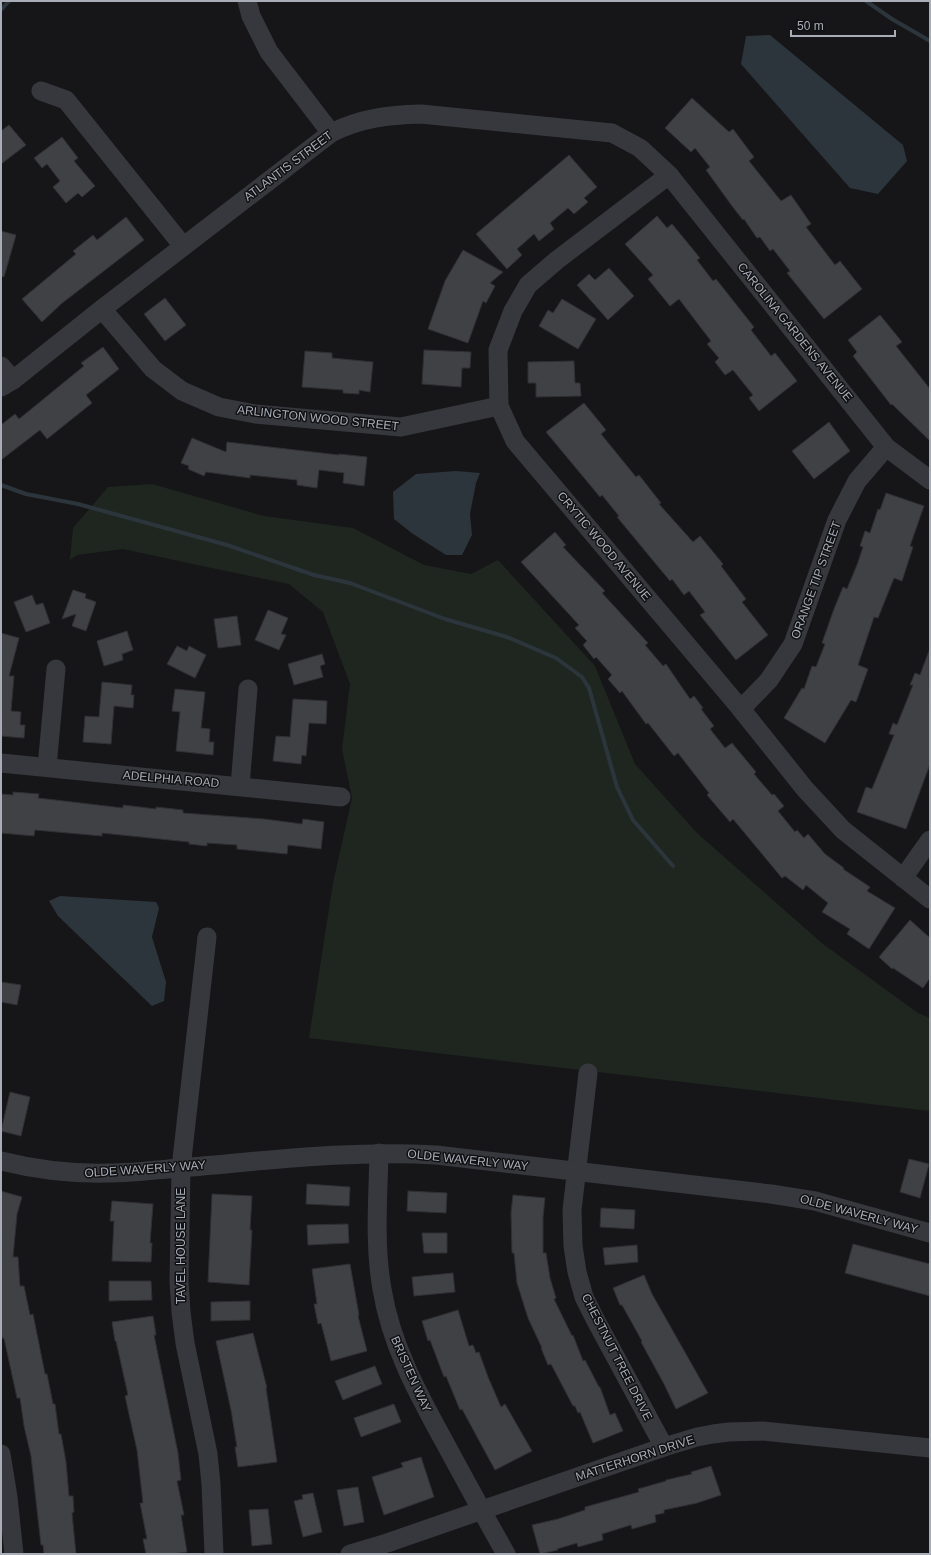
<svg xmlns="http://www.w3.org/2000/svg" width="931" height="1555" viewBox="0 0 931 1555" font-family="Helvetica,sans-serif">
<rect width="100%" height="100%" fill="#161618"/>
<!-- green -->
<path fill="#1e261f" d="M152 484 264 516 353 528 424 565 471 574 498 560 595 666 635 764 697 833 823 944 918 1013 930 1018V1111L309 1038 333 883 352 798 342 749 350 684 323 612 289 584 202 566 123 549 77 555 70 560 73 528 108 487Z"/>
<!-- water -->
<g fill="#2c353c">
<path d="M770 35 903 145 907 161 878 194 850 188 741 64 746 36Z"/>
<path d="M456 471 480 473 476 483 470 514 472 535 462 555H446L413 534 394 519 393 492 416 474Z"/>
<path d="M60 896 156 902 159 908 152 937 166 982 164 1001 152 1006 58 916 49 901Z"/>
</g>
<g fill="none" stroke-linecap="round" stroke-linejoin="round">
<!-- stream -->
<g stroke="#2c353c" stroke-width="4">
<path d="M866 1 892 19 930 41"/>
<path d="M1 10 9 1"/>
<path d="M1 485 26 494 78 504 227 545 314 575 350 583 445 619 507 637 556 658 582 677 589 688 617 787 633 820 673 866"/>
</g>
</g>
<!-- building -->
<g fill="#404145" stroke="#303034">
<path d="M692 98 729 132 733 129 754 157 749 161 781 201 791 195 811 224 806 227 835 265 840 261 862 289 824 319 787 273 790 271 773 249 770 251 760 237 757 238 744 219 743 220 732 206 706 170 710 167 695 148 691 152 665 128Z"/>
<path d="M9 125 26 145 1 164V131Z"/>
<path d="M62 137 78 158 74 161 95 186 82 197 78 193 66 203 53 187 60 181 47 164 42 168 34 158Z"/>
<path d="M569 155 597 187 584 198 588 202 574 214 568 208 550 223 554 229 539 241 534 234 517 249 522 255 507 269 476 234Z"/>
<path d="M657 216 667 228 672 224 682 236 700 258 697 260 713 281 716 279 754 327 751 330 771 356 775 353 797 381 759 411 749 398 753 395 733 370 725 375 715 362 719 358 707 344 711 341 679 299 670 306 648 279 653 275 625 244Z"/>
<path d="M126 217 144 240 61 304 42 322 22 299 76 254 73 251 93 235 97 240Z"/>
<path d="M1 231 16 235 4 277 1 276Z"/>
<path d="M463 250 503 272 490 283 495 286 486 303 483 301 468 343 428 329 445 281Z"/>
<path d="M609 268 634 296 608 320 577 285 589 274 595 280Z"/>
<path d="M165 298 186 325 165 341 144 314Z"/>
<path d="M562 299 596 319 578 349 539 326 548 310 553 313Z"/>
<path d="M880 315 902 342 896 346 930 389V441L892 404 891 405 853 356 857 352 848 340Z"/>
<path d="M103 347 119 369 86 395 92 403 47 439 40 430 1 460V425L15 414 19 419 84 366 81 363Z"/>
<path d="M424 350 471 352 470 368H462L461 387 422 384Z"/>
<path d="M305 351 332 353V358L373 362 370 392 359 390V394L343 393V390L302 387Z"/>
<path d="M574 361 575 383H580L581 396 536 397V383H528V362Z"/>
<path d="M584 403 606 430 601 434 636 477 639 475 661 503 659 504 693 542 700 536 723 564 721 566 746 599 742 602 768 635 736 660 700 615 705 612 689 591 684 595 672 579 670 581 617 517 619 516 602 495 600 497 546 432Z"/>
<path d="M829 422 850 451 814 479 792 451Z"/>
<path d="M192 438 226 452 227 442 339 455V454L367 457 364 486 343 483 344 473 319 470 317 488 297 485V480L250 475V478L206 472 204 476 188 469 189 466 181 463Z"/>
<path d="M886 493 924 506 910 546 913 547 902 581 894 578 878 618 874 617 858 665 868 669 856 702 851 700 825 743 784 718 802 688 804 689 812 666 816 667 825 644 822 643 834 609 843 587 847 589 857 565 863 547 860 546 865 531 870 533 878 509 880 510Z"/>
<path d="M555 532 566 545 563 547 605 591 602 593 648 643 645 645 663 666 666 664 690 699 694 696 703 708 701 709 714 726 710 729 725 748 732 743 756 772 754 774 772 795 774 794 784 806 778 811 795 832 797 830 804 838 808 834 825 854 844 868 843 869 870 887 867 891 895 908 869 949 847 934 850 929 822 912 828 903 806 885 803 890 785 876 782 878 733 819 730 822 707 795 709 793 678 753 674 756 648 723 646 724 622 691 620 693 608 679 612 675 596 657 594 659 583 645 587 641 575 628 579 625 521 562Z"/>
<path d="M73 590 86 594 85 598 96 602 86 631 72 626 76 614 62 619Z"/>
<path d="M32 595 36 605 43 603 50 623 26 632 14 602Z"/>
<path d="M268 610 288 618 281 634 286 635 279 650 255 640Z"/>
<path d="M237 616 241 645 218 648 214 619Z"/>
<path d="M127 631 133 650 122 654 123 660 104 666 97 641Z"/>
<path d="M1 633 19 638 9 676H14L11 711 21 712 20 725H25L24 738 1 736Z"/>
<path d="M177 646 187 651 189 646 206 655 195 678 167 664Z"/>
<path d="M929 651 930 764 906 829 857 812 866 787 872 789 894 735 889 734 893 723 897 725 913 685H910L915 673 920 675Z"/>
<path d="M322 654 325 664 320 666 323 677 294 685 288 664Z"/>
<path d="M102 682 132 685 131 695H134L133 708 114 706 111 744 83 742 85 716 99 717Z"/>
<path d="M175 689 205 692 201 728 210 729 209 742H214L213 755 176 751 180 712 172 711Z"/>
<path d="M293 699 327 701 326 724 309 723 306 756 302 755 301 764 273 761 276 736 290 737Z"/>
<path d="M13 792 39 794 38 798 123 808V805L156 809V807L183 810V813L264 819 302 824 303 819 324 822 321 849 288 845 287 854 237 849V845L207 843V846L189 844V842L102 833V836L35 830 34 836 1 833V794L13 795Z"/>
<path d="M910 920 930 938V978L923 988 893 968 892 969 879 957Z"/>
<path d="M1 982 21 985 17 1005 1 1002Z"/>
<path d="M10 1092 30 1097 21 1136 1 1131Z"/>
<path d="M909 1159 929 1164 920 1198 900 1192Z"/>
<path d="M307 1184 350 1187 349 1206 306 1204Z"/>
<path d="M1 1191 22 1197 17 1214 13 1257H18L20 1286H24L30 1315 33 1314 45 1374H47L53 1404H55L59 1434H61L66 1462 69 1496H73L74 1512 72 1513 76 1554H44L43 1545H41L31 1456 24 1426 20 1398H17L4 1338 3 1339 1 1333Z"/>
<path d="M408 1191 447 1193 446 1213 407 1211Z"/>
<path d="M212 1194 252 1196 250 1230H252L249 1285 208 1282Z"/>
<path d="M513 1195 545 1198 543 1217V1253H546L550 1278 556 1298 554 1299 572 1336 573 1335 583 1361 585 1360 599 1387H600L610 1415 615 1413 623 1431 593 1443 580 1412 578 1413 575 1406H573L551 1364 548 1365 541 1348H542L528 1318 517 1283 514 1253H512L511 1213Z"/>
<path d="M112 1201 153 1204 150 1243H152L151 1262 112 1261 114 1221H110Z"/>
<path d="M601 1208 635 1210 634 1229 600 1227Z"/>
<path d="M348 1224 349 1243 308 1245 307 1225Z"/>
<path d="M422 1233H447V1253H424Z"/>
<path d="M853 1244 930 1264V1296L845 1273Z"/>
<path d="M637 1245 638 1262 605 1265 603 1248Z"/>
<path d="M350 1264 359 1315 358 1316 367 1351 331 1361 321 1323 318 1324 314 1304H317L312 1269Z"/>
<path d="M453 1273 455 1292 414 1296 412 1277Z"/>
<path d="M644 1275 652 1294 708 1393 676 1409 664 1384 641 1342 642 1341 622 1305H620L613 1288Z"/>
<path d="M109 1281H151L152 1300 109 1301Z"/>
<path d="M250 1301V1320L211 1321V1302Z"/>
<path d="M458 1310 469 1346 473 1345 476 1353 479 1352 488 1377 501 1407 505 1404 532 1451 495 1470 462 1409 460 1410 446 1376 444 1377 430 1340 428 1341 422 1321Z"/>
<path d="M153 1316 156 1335H154L178 1453 181 1480 177 1481 184 1515H181L187 1552 173 1554H146L143 1539H147L140 1503H143L137 1450 125 1396 128 1395 116 1341H115L112 1322Z"/>
<path d="M253 1333 267 1388H266L277 1462 238 1467 235 1447H237L231 1410 216 1341Z"/>
<path d="M375 1366 382 1384 343 1400 335 1381Z"/>
<path d="M394 1404 401 1422 361 1437 354 1418Z"/>
<path d="M421 1457 434 1497 384 1515 372 1477 403 1467 401 1463Z"/>
<path d="M711 1466 721 1495 697 1503 664 1510V1513L655 1515 656 1522 632 1529 631 1525 602 1534 603 1540 578 1547 577 1543 557 1549 558 1550 540 1554 532 1525 558 1519 585 1510V1507L639 1492 638 1489 666 1481V1480L692 1474 691 1472Z"/>
<path d="M358 1487 364 1522 344 1526 337 1490Z"/>
<path d="M313 1493 322 1532 303 1537 294 1501 303 1499 302 1495Z"/>
<path d="M268 1509 272 1544 252 1546 249 1510Z"/>
</g>
<g fill="none" stroke-linecap="round" stroke-linejoin="round">
<!-- minor -->
<g stroke="#37383d" stroke-width="19">
<path d="M247 1 251 16 269 52 331 133"/>
<path d="M41 91 66 100 183 246"/>
<path d="M669 175 557 260 528 285 513 311 498 350 499 406 515 441 741 709 805 789 843 830 930 899"/>
<path d="M102 309 153 369 182 391 219 407 255 414 401 427 499 406"/>
<path d="M1 366 13 380"/>
<path d="M1 387 13 380 102 309 331 133C361 118 388 115 421 114L612 133 640 148 669 175 886 447 930 480"/>
<path d="M741 709 769 680 793 644 837 520 857 481 886 447"/>
<path d="M1 763 341 797"/>
<path d="M47 767 56 669"/>
<path d="M240 786 248 689"/>
<path d="M903 878 930 840"/>
<path d="M207 937 181 1168 179 1281 181 1312 185 1343 208 1454 211 1484 214 1554"/>
<path d="M588 1073 572 1210 573 1246 577 1272 584 1297 595 1319 664 1447"/>
<path d="M379 1153C378 1198 374 1244 382 1289 391 1345 418 1394 445 1443 465 1480 485 1517 506 1554"/>
<path d="M1 1161C37 1170 72 1174 109 1173 136 1173 164 1169 191 1167 272 1160 354 1150 436 1155L771 1194 815 1201 930 1233"/>
<path d="M1 1454 8 1497 14 1554"/>
<path d="M350 1554 387 1543 664 1447 697 1437 713 1434 729 1432 763 1431 930 1448"/>
</g>
</g>
<g text-anchor="middle" dominant-baseline="central" stroke-width="3" stroke-linejoin="round" paint-order="stroke">
<!-- street labels -->
<g font-size="12" fill="#a8adb8" stroke="#111113">
<text transform="translate(288 166) rotate(-37)">ATLANTIS STREET</text>
<text transform="translate(795 332) rotate(51)">CAROLINA GARDENS AVENUE</text>
<text transform="translate(318 418) rotate(6)">ARLINGTON WOOD STREET</text>
<text transform="translate(604 546) rotate(50)">CRYTIC WOOD AVENUE</text>
<text transform="translate(816 580) rotate(-70)">ORANGE TIP STREET</text>
<text transform="translate(171 779) rotate(5)">ADELPHIA ROAD</text>
<text transform="translate(468 1160) rotate(6)">OLDE WAVERLY WAY</text>
<text transform="translate(145 1169) rotate(-4)">OLDE WAVERLY WAY</text>
<text transform="translate(859 1214) rotate(15)">OLDE WAVERLY WAY</text>
<text transform="translate(181 1246) rotate(-90)">TAVEL HOUSE LANE</text>
<text transform="translate(617 1357) rotate(63)">CHESTNUT TREE DRIVE</text>
<text transform="translate(411 1374) rotate(66)">BRISTEN WAY</text>
<text transform="translate(635 1458) rotate(-18)">MATTERHORN DRIVE</text>
</g>
</g>
<!-- border -->
<rect width="931" height="1555" fill="none" stroke="#a8adb8" stroke-width="4"/>
<!-- scale -->
<path d="M791 30v6h104v-6" fill="none" stroke="#a8adb8" stroke-width="2"/>
<text x="797" y="30" font-size="12" fill="#a8adb8" stroke="#111113" stroke-width="3" paint-order="stroke">50 m</text>
</svg>
